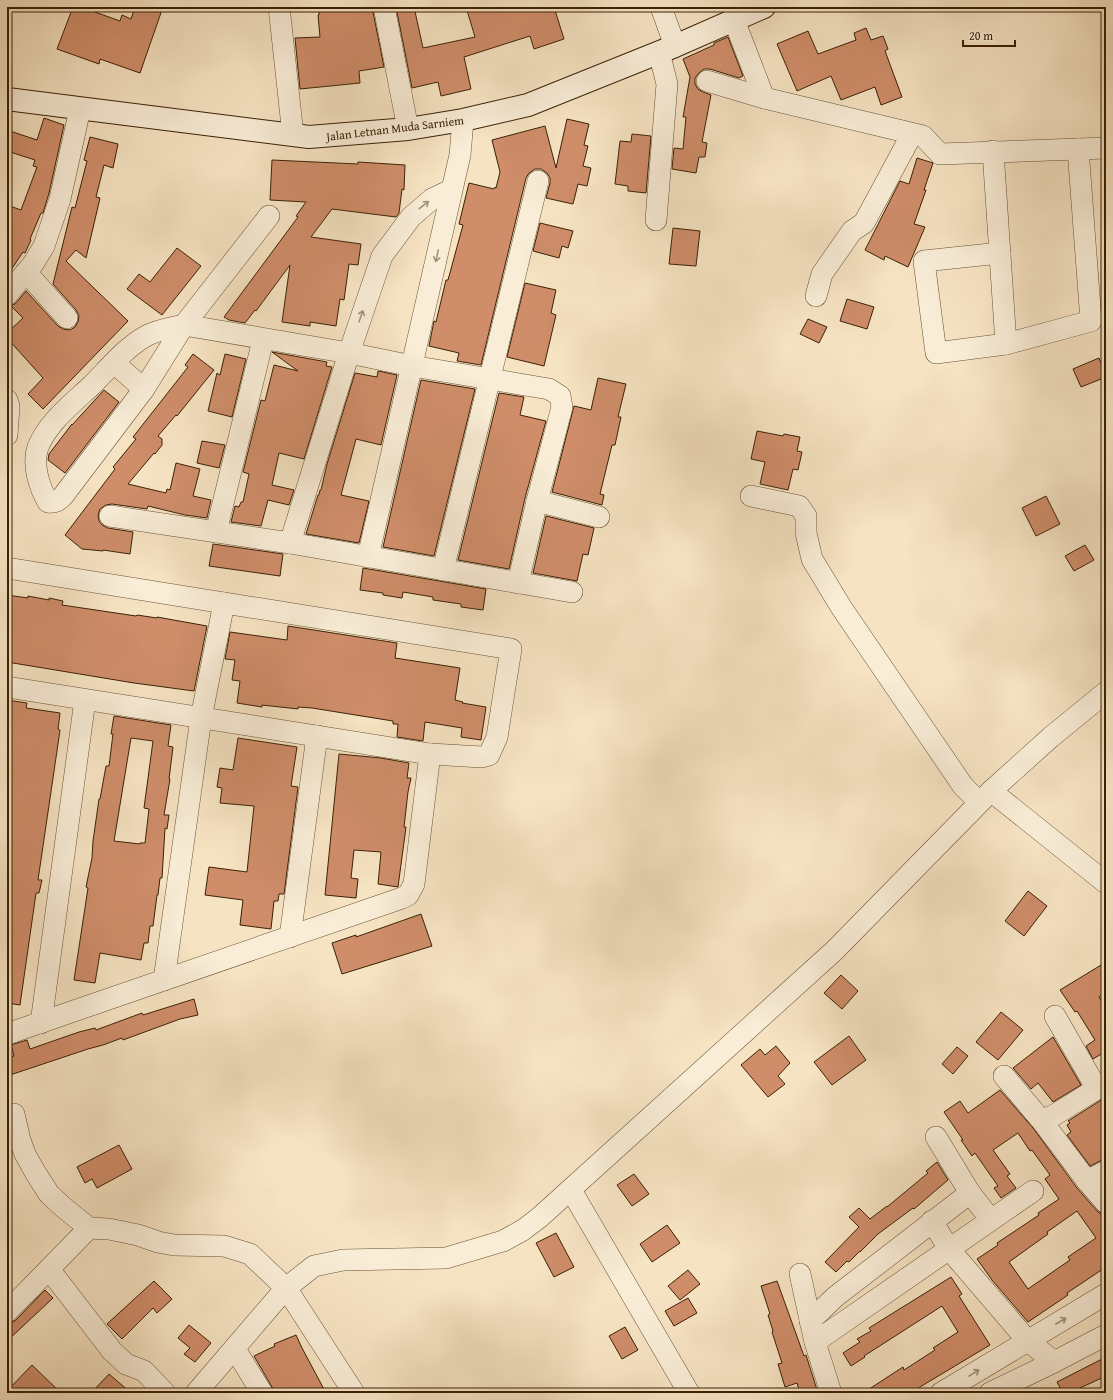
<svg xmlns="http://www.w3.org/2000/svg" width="1113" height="1400" viewBox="0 0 1113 1400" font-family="'Gentium Book Plus',serif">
<rect width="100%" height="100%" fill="#f6e3c2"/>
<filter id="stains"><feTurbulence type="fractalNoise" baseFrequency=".005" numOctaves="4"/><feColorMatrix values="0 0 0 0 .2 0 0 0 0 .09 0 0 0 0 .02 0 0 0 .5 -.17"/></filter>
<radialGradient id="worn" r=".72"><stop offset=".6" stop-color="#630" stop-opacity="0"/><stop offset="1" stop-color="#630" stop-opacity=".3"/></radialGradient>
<!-- building -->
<g fill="#cf8d6a" stroke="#3a2105" fill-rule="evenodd">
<path d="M73 7H81L120 21 122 15 131 19 135 7H163L140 73 100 59 99 64 57 49Z"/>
<path d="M319 7H372L384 67 359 71 360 83 300 89 295 38 320 37 318 15H319Z"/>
<path d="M396 7H414L423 48 475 37 466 7H554L564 39 534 49 530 36 464 57 471 89 441 96 438 82 412 88Z"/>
<path d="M866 28 871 40 883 36 888 49 885 51 902 97 881 105 875 87 841 100 831 76 797 91 777 44 808 31 818 54 856 40 854 33Z"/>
<path d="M728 37 743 76 739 78 710 69H704L699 73 695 78V84L698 89 703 92 711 95 702 142 707 143 705 157H699L696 173 672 169 674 148 683 149 686 117H683L690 77 683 59 714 45V43Z"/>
<path d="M44 118 64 125 49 193 43 213H41L30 239 31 240 25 253 23 252 7 276V205L21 210 37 167 33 166 35 160 7 151V130L37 140Z"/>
<path d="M567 119 589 124 584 145 588 146 583 166 591 168 587 186 578 184 573 204 546 198 550 183V178L547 173 541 169H535L529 173 526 178 481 365 457 361 459 353 429 346 434 321 436 322 446 280H448L463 225 459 224 469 183 494 189 495 187 496 188 500 172 492 140 545 126 556 168Z"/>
<path d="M632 134 651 136 646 193 628 191V186L615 184 620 141 631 142Z"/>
<path d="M90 137 118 144 113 168 104 165 96 197 100 198 86 258 76 250 66 261 128 321 43 409 28 394 43 378 7 338V333L23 318 11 306 16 303 26 291 58 326 63 329 70 330 75 327 78 322 79 316 76 310 53 284 72 207 75 208 87 161 84 160Z"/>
<path d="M917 158 933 163 924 190H926L914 224 925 227 908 267 885 256 884 260 865 250 900 181 909 184Z"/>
<path d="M272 160 358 164V162L405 165 404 190 402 189 399 213 396 217 332 209 311 237 361 244 358 265 349 264 344 300 340 299 336 326 310 322V326L282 322 290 265 256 311 255 310 245 323 229 320 224 317 298 217 296 216 306 202 270 200Z"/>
<path d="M540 223 573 231 568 248 562 246 559 258 533 251Z"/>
<path d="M673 228 700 231 696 266 669 264Z"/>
<path d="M177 248 201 266 162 315 127 289 139 274 150 282Z"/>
<path d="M525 283 556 290 551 313 556 315 544 366 507 357Z"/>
<path d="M847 299 874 307 867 329 840 321Z"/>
<path d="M808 319 827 327 819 343 800 334Z"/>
<path d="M272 352 327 362 326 366 332 367 304 459 279 453 272 485 294 490 289 505 268 500 261 526 231 522 235 506 239 507 241 502H243L249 474 243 472 261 400 265 401 274 365 298 371Z"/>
<path d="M193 354 214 370 177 416 176 415 158 436 162 439V445L155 454 154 453 128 484 166 493 167 489 170 490 176 463 200 469 193 496 211 500 207 518 185 515 148 506 147 509 112 504 106 505 100 509 98 515 99 521 102 525 108 528 133 532 130 554 103 550V551L82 549 65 535 115 469 113 467 136 439 133 437 188 367 185 365Z"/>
<path d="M225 354 246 359 232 417 208 411 217 373 220 375Z"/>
<path d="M1099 358 1106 377 1081 387 1073 369Z"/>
<path d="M378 371 397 375 381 445 356 439 341 495 369 501 359 543 306 534 318 495H319L320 490H321L327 464 355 373 377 377Z"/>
<path d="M598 378 626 384 618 417H621L615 445H612L600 494 604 495 602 505 552 492 574 406 591 410Z"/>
<path d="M421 380 475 389 434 556 383 547Z"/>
<path d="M104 390 119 402 65 473 48 460 49 454 72 424V425Z"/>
<path d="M499 393 524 397 520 415 546 421 525 498 509 569 458 560Z"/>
<path d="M757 431 783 436 784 434 800 437 797 451 802 452 798 470 793 469 788 490 760 484 765 462 751 459Z"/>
<path d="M202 441 225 445 219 468 197 463Z"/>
<path d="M1046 496 1060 524 1036 536 1022 508Z"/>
<path d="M546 516 594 528 588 555 583 554 577 581 533 573Z"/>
<path d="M213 544 283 554 280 576 209 566Z"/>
<path d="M1085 545 1094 560 1074 571 1065 556Z"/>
<path d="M363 568 486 589 483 610 461 607V604L433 600V597L403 592 402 598 383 595V593L360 590Z"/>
<path d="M7 595 28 598V596L49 600V598L63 601 62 605 136 616 137 615 157 618V617L207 626 194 691 134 683 7 662Z"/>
<path d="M288 626 397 643 395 658 460 668 455 700 463 702 462 703 486 707 481 740 461 737 462 728 425 722 423 741 397 737 398 724H393V721L312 708 298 707V709L262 705V707L237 703 240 681 232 680 235 660 225 659 230 632 287 640Z"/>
<path d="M7 700 27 703 26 708 60 713 58 729 60 730 58 744 38 880H42L39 893H36L20 1005 7 1003Z"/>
<path d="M114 716 171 725 168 746 173 747 169 779H170L164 815H169L167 829 165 828 162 878H160L158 895H157L153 926H150L148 943H144L141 960 100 953 95 983 74 980 88 888 86 887 92 858 93 841 99 799H100L106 766H109L113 734H111ZM131 738 153 741 144 808 149 809 145 843H140V844L114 841Z"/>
<path d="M238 738 297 747 291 786 298 787 284 894H279L278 901H274L271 929 240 925 243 900 205 895 209 867 247 872 254 806 220 803 222 788 217 787 220 768 233 770Z"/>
<path d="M339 754 381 758 409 763 407 778H411L408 792 404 827H406L398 887 378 884 381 852 354 850 351 878 358 879 356 898 325 895Z"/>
<path d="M1028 891 1047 906 1024 936 1005 921Z"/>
<path d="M421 914 432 946 342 974 332 943 356 935V937Z"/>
<path d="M1106 962V993L1099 997 1106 1008V1058L1103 1053 1093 1059 1086 1046 1095 1040 1077 1011 1075 1012 1060 990Z"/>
<path d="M841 975 858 991 842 1009 824 993Z"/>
<path d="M194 999 198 1015 180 1019 123 1040 122 1038 103 1045 88 1049 7 1076V1058L14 1056 11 1045 27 1040 30 1049 79 1032 95 1028 96 1030 142 1013 143 1015Z"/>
<path d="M1001 1012 1023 1030 998 1060 976 1042Z"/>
<path d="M849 1036 866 1060 832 1085 814 1062Z"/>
<path d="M1053 1037 1081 1085 1053 1102 1038 1083 1031 1089 1013 1068Z"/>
<path d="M776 1046 790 1063 778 1076 785 1084 768 1097 741 1065 760 1049 765 1055Z"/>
<path d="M957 1047 968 1056 953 1074 942 1064Z"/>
<path d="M1000 1090 1033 1128 1077 1188 1097 1211 1101 1214 1106 1221V1267L1067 1293 1068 1295 1028 1322 992 1280 977 1259 998 1245 997 1243 1039 1215 1038 1213 1059 1199 1045 1179 1050 1175 1032 1150 1030 1151 1018 1133 993 1150 1010 1174 1007 1176 1016 1188 1001 1198 994 1188 998 1186 975 1153 972 1156 961 1140H963L944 1112 960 1101 968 1113ZM1077 1211 1096 1238 1068 1257 1070 1260 1028 1289 1009 1262 1048 1234 1047 1232Z"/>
<path d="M1106 1097V1158L1090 1166 1067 1135 1071 1132 1067 1125 1070 1123 1068 1121Z"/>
<path d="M119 1145 132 1169 97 1188 92 1179 85 1183 77 1167Z"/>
<path d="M937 1162 948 1180 914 1209 913 1208 878 1234 860 1252V1251L849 1262 847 1261 836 1272 825 1262 859 1227 849 1217 859 1208 870 1219 887 1206V1207L928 1173 926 1171Z"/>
<path d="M634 1174 649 1194 632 1206 617 1185Z"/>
<path d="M667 1225 680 1243 652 1262 640 1244Z"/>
<path d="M556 1233 574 1267 554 1277 536 1243Z"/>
<path d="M688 1270 700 1284 680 1300 668 1286Z"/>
<path d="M951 1277 962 1294 959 1296 990 1345 910 1393H863L903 1367 904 1370 935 1350 933 1348 958 1332 942 1306 864 1356 865 1357 851 1366 843 1353 860 1342 857 1339 871 1331 869 1328Z"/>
<path d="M154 1281 172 1299 157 1313 153 1308 122 1339 107 1324Z"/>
<path d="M777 1281 804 1356 806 1355 818 1393H800L797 1383 785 1387 778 1364 782 1363 772 1332 773 1331 768 1315 770 1314 761 1286Z"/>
<path d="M45 1290 53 1298 7 1341V1324L11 1323 16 1320Z"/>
<path d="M688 1298 697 1313 674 1326 665 1311Z"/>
<path d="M189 1325 211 1343 195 1362 184 1354 190 1348 178 1338Z"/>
<path d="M625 1327 638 1350 622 1359 609 1336Z"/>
<path d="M296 1335 302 1348 326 1393H274L272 1387 254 1356 275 1346 274 1344Z"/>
<path d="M1106 1357V1376L1080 1388 1082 1393H1063L1057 1382Z"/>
<path d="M32 1365 61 1393H7V1391Z"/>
<path d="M109 1374 131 1393H91Z"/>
</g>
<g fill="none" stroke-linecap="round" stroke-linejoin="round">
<defs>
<g id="minor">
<path d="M279 7 293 135"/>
<path d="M384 7 408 129"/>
<path d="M661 7 675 46"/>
<path d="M734 20 764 98"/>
<path d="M707 81 764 98 923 136 940 154 1106 148"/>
<path d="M993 151 1006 344"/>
<path d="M269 216 184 325 144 389 63 496C58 501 55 503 48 502 39 487 32 464 38 447 48 422 73 403 92 385 109 368 125 348 146 336 157 330 171 328 184 325L349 353 412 366 549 389 560 396 562 407 537 501 518 583"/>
<path d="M656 220 667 84 659 52"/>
<path d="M1000 253 924 261 936 353 1006 344 1091 321 1078 149"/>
<path d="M26 272 67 318"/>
<path d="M7 295 33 264 44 246 60 199 80 109"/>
<path d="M816 296 822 274 852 231 864 223 912 134"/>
<path d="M114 363 144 389"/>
<path d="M7 400 9 406 7 435"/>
<path d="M751 496 799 506 806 516V533L812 559 841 607 963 786 979 802"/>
<path d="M537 501 599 517"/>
<path d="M110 516 290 543 572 592"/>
<path d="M216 532 263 340"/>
<path d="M290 543 349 353 382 256 411 217 432 199 451 190"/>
<path d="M368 557 460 155 463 120"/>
<path d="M7 568 511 649 497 737 489 755 482 757 430 754 7 687"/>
<path d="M443 570 538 181"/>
<path d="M991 791 1106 883"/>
<path d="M290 937 317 736"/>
<path d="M164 980 201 718 224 603"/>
<path d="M1055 1016 1097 1089"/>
<path d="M41 1023 85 700"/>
<path d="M7 1034 402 898 408 895 414 884 430 754"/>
<path d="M1004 1076 1042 1121 1087 1181 1106 1203"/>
<path d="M14 1114 20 1140 25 1154 35 1172 49 1194 63 1207 89 1228 109 1229 138 1235 158 1242 174 1245 224 1246 250 1254 286 1288 354 1393"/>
<path d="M1042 1121 1056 1114 1106 1083"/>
<path d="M936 1137 970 1193 991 1220"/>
<path d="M1087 1181 1106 1171"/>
<path d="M571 1190 689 1393"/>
<path d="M932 1221 949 1249 1027 1340 1054 1362"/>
<path d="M49 1269 112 1351 126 1364 144 1371 165 1393"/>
<path d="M800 1274 815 1342 831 1393"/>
<path d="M7 1312 89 1228"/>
<path d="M810 1321 835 1297 970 1193"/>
<path d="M815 1342 1033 1191"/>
<path d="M235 1349 262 1393"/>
<path d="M196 1393 286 1288 314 1266 343 1260 446 1258 503 1241 523 1230 540 1217 834 951 991 791 1051 737 1106 692"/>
<path d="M941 1393 1106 1294"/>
<path d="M990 1393 1054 1362 1106 1335"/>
</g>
<path id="secondary" d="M7 99 309 137 408 129 463 120 528 105 675 46 764 7"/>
</defs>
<!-- minor casing -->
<use href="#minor" stroke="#695234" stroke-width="22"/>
<!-- secondary casing -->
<use href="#secondary" stroke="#3a2105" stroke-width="24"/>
<!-- minor -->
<use href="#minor" stroke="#f9edd7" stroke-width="21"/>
<!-- secondary -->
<use href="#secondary" stroke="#f9edd7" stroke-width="22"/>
</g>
<!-- one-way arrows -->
<defs><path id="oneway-shaft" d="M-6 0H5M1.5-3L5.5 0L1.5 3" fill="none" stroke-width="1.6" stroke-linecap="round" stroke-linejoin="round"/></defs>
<g stroke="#a39178">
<use href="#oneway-shaft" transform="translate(424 205) rotate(-38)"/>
<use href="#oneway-shaft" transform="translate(437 256) rotate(102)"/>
<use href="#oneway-shaft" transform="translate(361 316) rotate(-71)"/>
<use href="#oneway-shaft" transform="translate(1061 1321) rotate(-30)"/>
<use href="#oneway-shaft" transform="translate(974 1373) rotate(-31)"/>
</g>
<g text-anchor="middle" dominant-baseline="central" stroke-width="4" stroke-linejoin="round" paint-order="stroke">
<!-- street labels -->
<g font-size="12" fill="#3a2105" stroke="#f9edd7">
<text transform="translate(395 128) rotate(-7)">Jalan Letnan Muda Sarniem</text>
</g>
</g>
<!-- margin -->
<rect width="1113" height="1400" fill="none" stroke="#f6e3c2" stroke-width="24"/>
<rect x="8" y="8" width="1097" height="1384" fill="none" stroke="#3a2105" stroke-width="2"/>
<rect x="12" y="12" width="1089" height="1376" fill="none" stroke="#3a2105"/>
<!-- scale -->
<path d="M963 40v6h52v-6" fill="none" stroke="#3a2105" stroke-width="2"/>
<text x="969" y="40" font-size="12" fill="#3a2105" stroke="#f9edd7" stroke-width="3" paint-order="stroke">20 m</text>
<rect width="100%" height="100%" filter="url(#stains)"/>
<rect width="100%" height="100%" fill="url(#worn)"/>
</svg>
